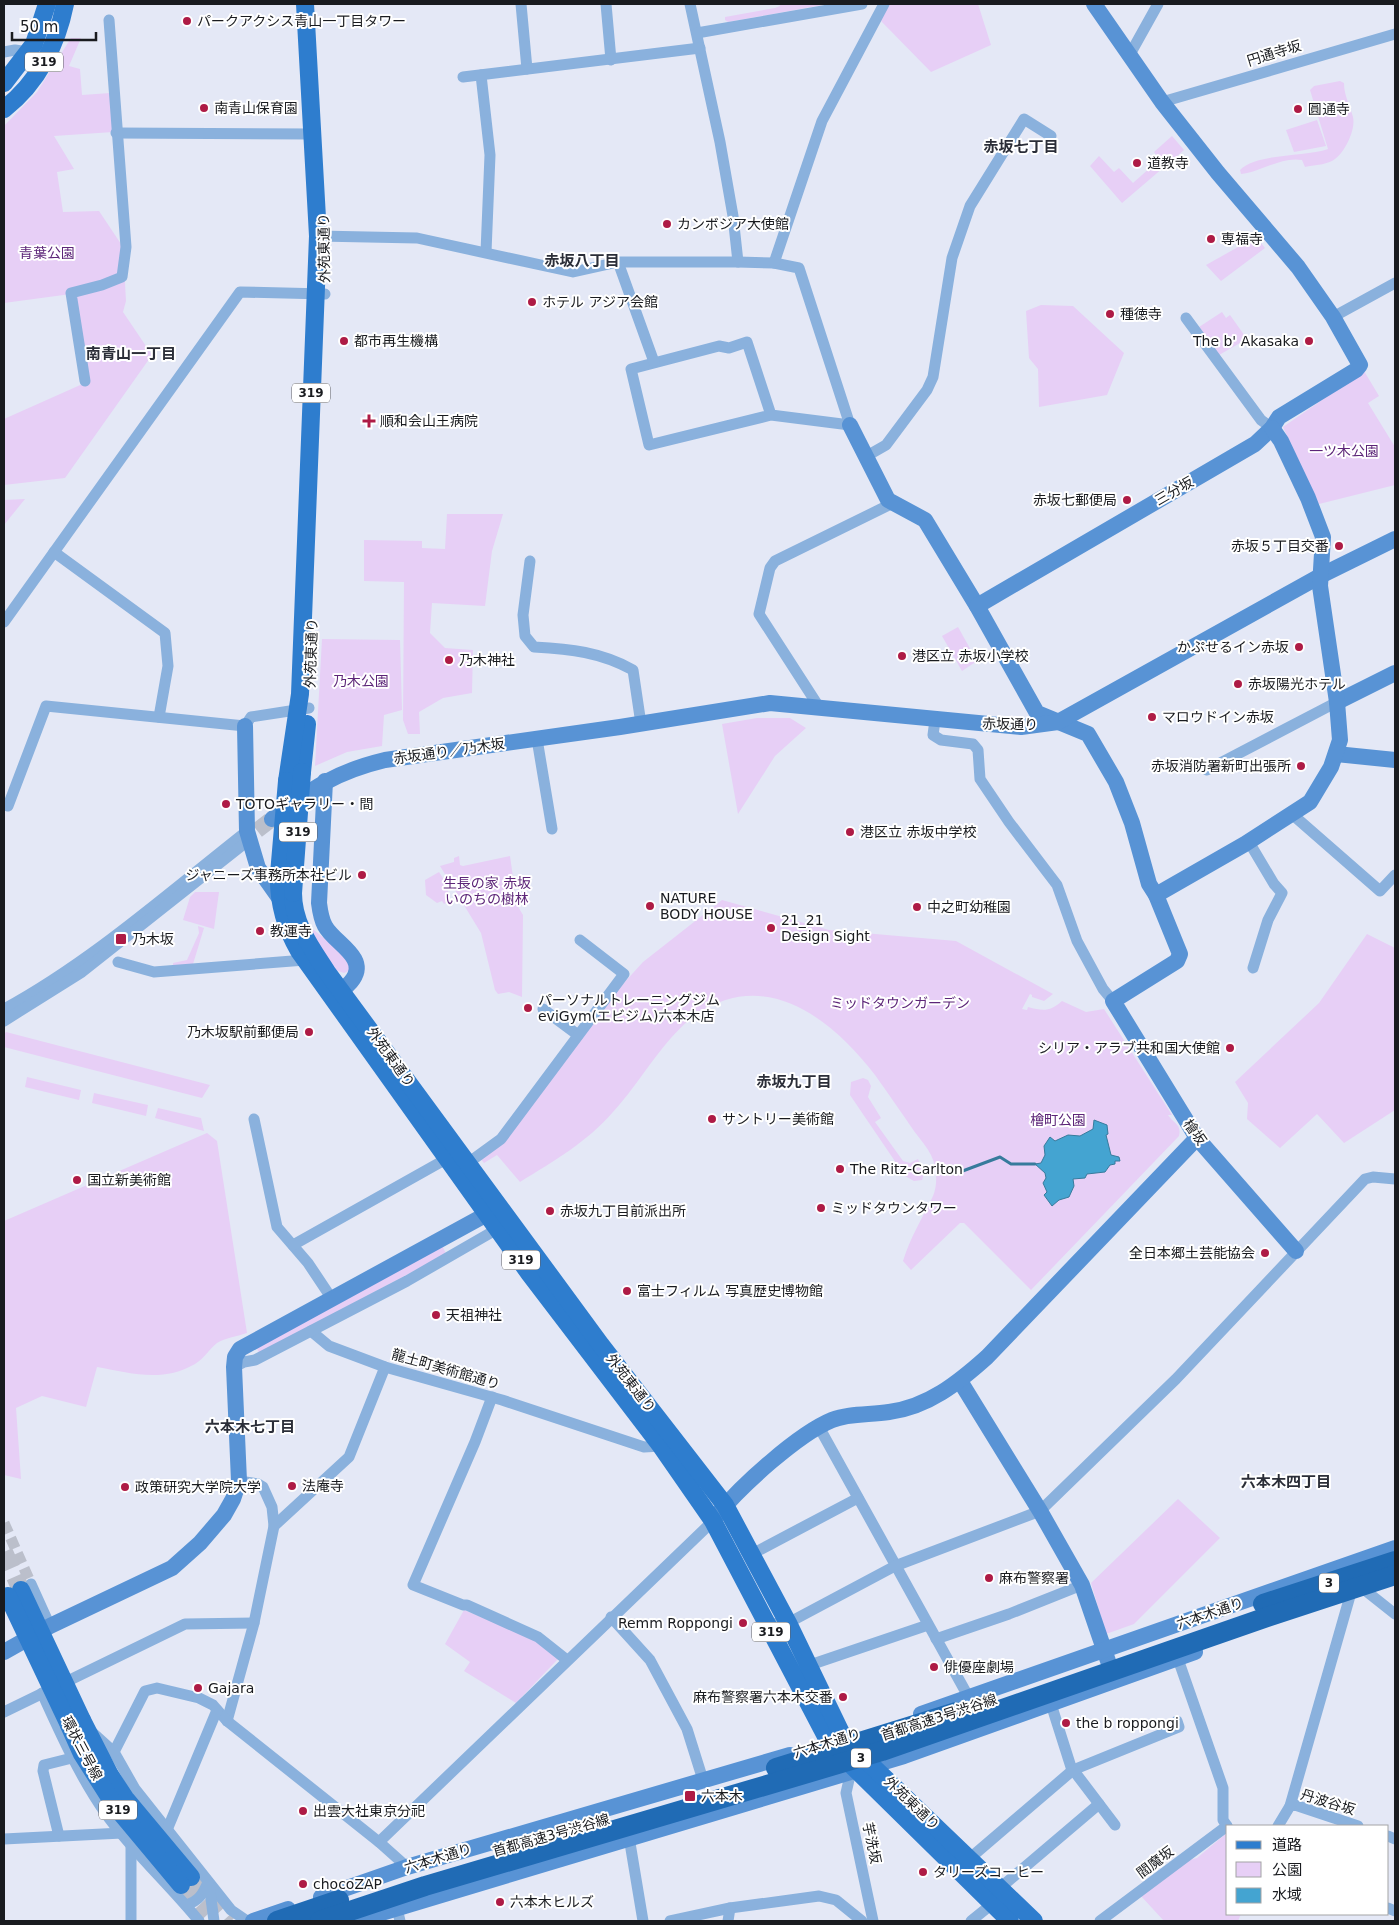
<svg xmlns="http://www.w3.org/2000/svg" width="1399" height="1925" viewBox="0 0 1399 1925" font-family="'DejaVu Sans','Noto Sans JP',sans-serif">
<rect width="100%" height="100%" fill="#e4e8f6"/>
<!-- green -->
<g fill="#e7cff6">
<path d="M779 4H828L728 22 725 20V17L775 8 780 6Z"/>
<path d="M889 4H978L991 45 931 72 881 21Z"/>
<path d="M71 38H81L69 66 80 69 82 95 110 93 113 132 54 136 74 169 57 172 63 212 99 211 123 247 126 301 123 312 152 355 65 478 4 485V419L87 382 71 294 4 303V126L37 92Z"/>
<path d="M1340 81 1344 83C1344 96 1350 105 1353 117 1356 130 1344 155 1332 161 1324 165 1314 165 1305 167L1302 160C1281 156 1259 173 1241 174L1240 170C1257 153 1305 157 1328 149L1310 90 1314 86Z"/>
<path d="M1317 120 1326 146 1294 152 1286 130Z"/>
<path d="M1172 136 1184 150 1122 203 1090 166 1099 156 1114 172 1119 168 1133 183 1160 159 1154 152Z"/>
<path d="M1256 237 1265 248 1221 281 1206 265Z"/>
<path d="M1041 305 1073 306 1124 353 1107 395 1039 407 1038 369 1029 358 1026 311Z"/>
<path d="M1222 312 1226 318 1230 315 1247 339 1219 355 1199 327Z"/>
<path d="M1364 371 1379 396 1368 403 1395 447V485L1319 504 1283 427Z"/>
<path d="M25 499 4 525V500Z"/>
<path d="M447 514H503L492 551 485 606 432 603 430 633 445 648 473 650 472 693 443 698 419 712 420 734H408L403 720 404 582 364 581V540L422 541V548L445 549Z"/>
<path d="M958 627 977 661 962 671 942 636Z"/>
<path d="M322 639 400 640 402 710 384 715 382 746 347 752 315 766Z"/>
<path d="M757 718H790L806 728 775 756 738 814 722 724Z"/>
<path d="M459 856 460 865 463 866 510 856 517 905 523 915 522 997 509 992 498 994 495 990 481 933 440 866 454 862V858Z"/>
<path d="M439 872C446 882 449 889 449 901L444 904 442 901 437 903 426 895 425 880Z"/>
<path d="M195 892H219L214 929 183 920 190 897Z"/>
<path d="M722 900 829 930 956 941 1053 994 1044 1001 1032 997V995L1030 994 1022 1009 1027 1010 1028 1007C1043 1011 1050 1012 1062 1001L1086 1012 1104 1009 1172 1115H1168C1173 1123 1182 1124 1179 1136L1031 1290 964 1223H960L911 1270 903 1261C910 1238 923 1217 933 1196 938 1184 937 1167 931 1155 927 1147 920 1139 914 1131 901 1112 888 1093 875 1075 833 1020 766 966 696 1015 665 1036 640 1083 613 1112 587 1142 554 1161 520 1182L497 1155 484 1163 479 1157 623 984 643 962Z"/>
<path d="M305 923 349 958 351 970 344 973 335 970Z"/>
<path d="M198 926 204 928 193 964 173 967V963L187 960 199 933Z"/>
<path d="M1367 934 1395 948V1110L1344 1143 1317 1114 1280 1148 1247 1119 1248 1103 1235 1082 1319 1003Z"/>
<path d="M6 1032 210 1085 202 1098 4 1047V1034Z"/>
<path d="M27 1077 81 1090 79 1100 25 1087Z"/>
<path d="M863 1078 868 1080 871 1086 868 1097 881 1118 875 1122 903 1161 910 1163 918 1159 924 1173 922 1180 914 1181 905 1176 850 1095 851 1082Z"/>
<path d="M94 1093 148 1105 146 1116 92 1103Z"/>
<path d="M158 1108 201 1118 204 1131 155 1118Z"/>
<path d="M207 1133 217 1141 247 1333C238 1336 225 1338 217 1343 209 1349 205 1358 195 1364 162 1383 131 1373 97 1367L86 1407 42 1396 16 1408 21 1479 4 1475V1221Z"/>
<path d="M442 1245 446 1254 259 1353 256 1346Z"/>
<path d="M1178 1499 1220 1538 1134 1624 1106 1634 1091 1583Z"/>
<path d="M464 1610 535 1639 558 1659 516 1703 464 1671 470 1662 445 1644Z"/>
<path d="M1228 1832V1914H1241L1238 1921H1164L1141 1896 1186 1861 1197 1858Z"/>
</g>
<!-- water -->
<path fill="#44a4d1" stroke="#377b9c" d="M1094 1120 1107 1125 1108 1134 1106 1135 1111 1155 1119 1157 1120 1161H1115V1164L1110 1165 1105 1172 1087 1174 1085 1178 1073 1179 1074 1186 1069 1197 1059 1200 1052 1206 1044 1195 1047 1192 1043 1183 1046 1178 1045 1173 1035 1164 1041 1163 1045 1155 1044 1146 1050 1137 1055 1141 1068 1135 1080 1136 1093 1129Z"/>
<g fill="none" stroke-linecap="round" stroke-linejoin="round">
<!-- stream -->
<path stroke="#377b9c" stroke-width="3" d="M960 1172 1000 1157 1011 1164H1035"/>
<!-- street-tunnel -->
<path stroke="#bbbfcb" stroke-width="11" stroke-dasharray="11 5.5" stroke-linecap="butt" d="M4 1523 31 1584"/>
<!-- secondary-tunnel -->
<path stroke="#bbbfcb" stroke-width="16" stroke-dasharray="16 8" stroke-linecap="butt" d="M238 845 272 819"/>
<!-- primary-tunnel -->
<g stroke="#bbbfcb" stroke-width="18" stroke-dasharray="18 9" stroke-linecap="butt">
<path d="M4 1552 21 1590"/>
<path d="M191 1877 231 1921"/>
<path d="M181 1885 208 1914"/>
</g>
<!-- street -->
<g stroke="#8ab1dd" stroke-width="11">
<path d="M521 4 527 69"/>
<path d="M606 4 611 60"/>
<path d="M690 4 720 142 733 216 738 262"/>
<path d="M697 33 862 4"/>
<path d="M4 52 15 50 28 52"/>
<path d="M1129 56 1158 4"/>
<path d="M481 75 490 155 486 252"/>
<path d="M463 77 700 48"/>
<path d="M1162 102 1395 34"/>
<path d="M116 133 312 134"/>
<path d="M318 236 417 238 573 272 618 262H738L774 263 799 268 850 425 771 415 649 445 631 369 719 346 729 348 747 342 771 415"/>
<path d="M618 262 654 362"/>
<path d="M774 263 822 121 884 4"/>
<path d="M1333 317 1395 283"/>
<path d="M1186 318 1261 420 1272 428"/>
<path d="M85 381 71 293 102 285 122 277 126 247 109 20"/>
<path d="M865 457 886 445 927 390 933 377 952 258 970 206 1024 119 1051 136"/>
<path d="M54 552 165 633 168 666 159 717"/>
<path d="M530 561 523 615 525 636 534 647C570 649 601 652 633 670L641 724"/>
<path d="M4 622 240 292 325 294"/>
<path d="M819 707 759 614 770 568 775 561 893 503"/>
<path d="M935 720 933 735 941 740 973 744 978 750 980 779 1009 822 1057 885 1077 941 1103 989 1113 1001"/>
<path d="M537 739 552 829"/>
<path d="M1207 770 1337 702"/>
<path d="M4 804 8 806 46 706 245 726 251 717 309 708"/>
<path d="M1293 815 1380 891 1395 875"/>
<path d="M1249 842 1274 884 1282 893 1268 920 1253 968"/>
<path d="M118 962 154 972 305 960"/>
<path d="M4 1009C92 961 168 893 247 831"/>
<path d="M543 1009 578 1035"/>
<path d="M4 1021 82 972 249 840"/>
<path d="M254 1119 277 1227 308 1263 332 1299"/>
<path d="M293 1245 448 1158 468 1163 501 1139 624 974 580 940"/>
<path d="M311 1331 329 1346 385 1367 502 1400 644 1447 661 1446"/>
<path d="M234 1367 244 1362 255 1360 407 1281 492 1232 499 1228V1223"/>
<path d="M492 1397 475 1442 413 1585 463 1605H467L538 1637 567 1660"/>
<path d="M819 1427 968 1696"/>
<path d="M274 1526 349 1457 385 1367"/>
<path d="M750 1555 858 1498"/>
<path d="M31 1584 50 1626"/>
<path d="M1366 1591 1395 1614"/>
<path d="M611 1617 650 1660 687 1729 703 1780"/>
<path d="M766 1624 788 1623 895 1566 1040 1511 1176 1379 1365 1179 1373 1177 1395 1179"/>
<path d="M936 1639 1009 1614 1082 1585"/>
<path d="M1178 1659 1223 1788V1820L1227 1826"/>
<path d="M804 1667 928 1625"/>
<path d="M42 1693C61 1735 80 1777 106 1814 134 1853 169 1884 199 1921"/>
<path d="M1051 1704 1071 1767 1115 1825"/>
<path d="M4 1712 185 1624 254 1623"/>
<path d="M227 1721 254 1623 274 1526 272 1507 263 1487 258 1484 239 1481"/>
<path d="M93 1733 114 1752 135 1789 231 1910 247 1921"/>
<path d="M114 1752 145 1691 157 1688 199 1698 213 1705 227 1721 379 1842 407 1867"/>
<path d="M851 1771 846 1793 873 1921"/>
<path d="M1290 1806 1295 1805 1358 1826"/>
<path d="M1278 1826 1290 1806 1350 1596"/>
<path d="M167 1830 217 1710"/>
<path d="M59 1836 43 1771 44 1765 72 1758"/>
<path d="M1388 1836 1395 1839"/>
<path d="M629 1837 643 1921"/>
<path d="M4 1839 122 1833"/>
<path d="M379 1842 713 1521"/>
<path d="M131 1845V1921"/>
<path d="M969 1859 1073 1770 1179 1727 1177 1721"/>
<path d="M209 1884 214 1921"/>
<path d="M1000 1888 1099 1804"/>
<path d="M186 1905C199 1901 203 1894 208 1882"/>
<path d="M397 1908 400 1921"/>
<path d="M1388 1908 1395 1911"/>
<path d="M670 1921 730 1908 819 1896 836 1900 862 1921"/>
<path d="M728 1921 730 1908"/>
<path d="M971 1921 992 1904"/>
<path d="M1100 1921 1227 1826"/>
</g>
<!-- secondary -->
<g stroke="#5893d5" stroke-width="16">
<path d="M850 425 888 500 925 520 977 606 1037 713 1088 734 1116 782 1132 823 1149 884 1156 895 1180 954 1177 961 1113 1001 1197 1138 1296 1251"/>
<path d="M977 606 1255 444 1272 428 1279 417 1356 370 1360 365 1333 317 1298 267 1218 173 1162 102 1094 4"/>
<path d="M1337 702 1395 673"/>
<path d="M245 726 247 831 258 868 280 899"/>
<path d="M1336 754 1395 760"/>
<path d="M325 781 319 903C320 911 321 919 325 926 334 943 368 957 353 979 348 987 339 992 332 997"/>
<path d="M272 819C311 789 335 772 385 760L620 727 770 703 1021 727 1058 722 1322 575 1395 539"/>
<path d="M1156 895 1245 844 1310 802 1331 767 1340 740 1337 702 1320 586 1323 537 1308 498 1281 441 1272 428"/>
<path d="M960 1381 1040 1511 1082 1585 1108 1661"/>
<path d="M718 1514C741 1486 798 1434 832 1420 849 1413 870 1415 889 1412 928 1407 958 1383 987 1357L1197 1138"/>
<path d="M4 1652 50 1626 172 1568 200 1543 224 1515 233 1499 239 1481 234 1367 235 1357 240 1349 498 1208"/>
<path d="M921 1714 1395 1548"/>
<path d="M321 1897 407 1867 790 1755"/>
<path d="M253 1921 288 1909"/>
<path d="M355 1921 904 1756 1195 1652"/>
</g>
<!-- primary -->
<g stroke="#2e7dce" stroke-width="18">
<path d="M4 83 34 44 47 4"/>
<path d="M4 109C38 83 57 44 65 4"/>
<path d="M302 772 307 724"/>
<path d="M287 781 300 694 318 236 305 4"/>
<path d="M279 874C278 902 285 927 299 951L529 1273 661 1446 713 1521 830 1744 1010 1921"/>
<path d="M293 893C293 924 311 947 327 972L601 1345 725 1505 788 1623 844 1739 1034 1921"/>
<path d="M82 1720 110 1775 125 1798 191 1877"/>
<path d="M69 1725 82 1754 115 1806 181 1885"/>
</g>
<!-- highway -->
<path stroke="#206bb5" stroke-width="20" d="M1263 1604 1395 1561"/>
<!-- primary-bridge -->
<g stroke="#2e7dce" stroke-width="18">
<path d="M279 874 287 781"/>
<path d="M293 893 302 772"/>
<path d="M21 1590 82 1720"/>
<path d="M8 1596 69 1725"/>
</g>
<!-- highway-bridge -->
<g stroke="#206bb5" stroke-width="20">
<path d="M776 1768 956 1712"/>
<path d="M277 1921 339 1900"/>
<path d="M320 1921 425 1886 882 1751 1267 1617 1395 1575"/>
</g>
</g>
<!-- markers -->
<g fill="#ae1b45" stroke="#fff" stroke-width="2">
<circle cx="187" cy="21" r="5"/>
<circle cx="204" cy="108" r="5"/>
<circle cx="1298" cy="109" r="5"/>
<circle cx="1137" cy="163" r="5"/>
<circle cx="667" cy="224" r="5"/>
<circle cx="1211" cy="239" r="5"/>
<circle cx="532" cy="302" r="5"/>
<circle cx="1110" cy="314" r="5"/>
<circle cx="344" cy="341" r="5"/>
<circle cx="1309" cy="341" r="5"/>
<path d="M366.5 413.5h5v5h5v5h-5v5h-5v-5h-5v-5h5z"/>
<circle cx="1127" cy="500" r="5"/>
<circle cx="1339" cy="546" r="5"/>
<circle cx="1299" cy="647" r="5"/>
<circle cx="902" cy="656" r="5"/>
<circle cx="449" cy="660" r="5"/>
<circle cx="1238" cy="684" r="5"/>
<circle cx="1152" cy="717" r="5"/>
<circle cx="1301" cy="766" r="5"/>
<circle cx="226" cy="804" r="5"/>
<circle cx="850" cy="832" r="5"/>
<circle cx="362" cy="875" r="5"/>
<circle cx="650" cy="906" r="5"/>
<circle cx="917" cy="907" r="5"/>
<circle cx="771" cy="928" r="5"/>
<circle cx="260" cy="931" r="5"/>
<rect x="115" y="933" width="12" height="12" rx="2.5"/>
<circle cx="528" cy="1008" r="5"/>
<circle cx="309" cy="1032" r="5"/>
<circle cx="1230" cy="1048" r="5"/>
<circle cx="712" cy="1119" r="5"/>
<circle cx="840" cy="1169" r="5"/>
<circle cx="77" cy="1180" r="5"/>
<circle cx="821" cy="1208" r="5"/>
<circle cx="550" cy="1211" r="5"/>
<circle cx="1265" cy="1253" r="5"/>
<circle cx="627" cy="1291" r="5"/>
<circle cx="436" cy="1315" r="5"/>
<circle cx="292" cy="1486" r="5"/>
<circle cx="125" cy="1487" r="5"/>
<circle cx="989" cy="1578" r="5"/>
<circle cx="743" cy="1623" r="5"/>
<circle cx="934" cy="1667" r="5"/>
<circle cx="198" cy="1688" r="5"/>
<circle cx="843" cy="1697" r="5"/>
<circle cx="1066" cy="1723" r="5"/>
<rect x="684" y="1790" width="12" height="12" rx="2.5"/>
<circle cx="303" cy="1811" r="5"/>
<circle cx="923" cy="1872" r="5"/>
<circle cx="303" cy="1884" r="5"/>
<circle cx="500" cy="1902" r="5"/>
</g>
<g text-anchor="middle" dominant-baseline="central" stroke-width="4" stroke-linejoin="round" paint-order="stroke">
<!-- shield labels -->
<g fill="#fff" stroke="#5e5f62" stroke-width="1">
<rect x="25" y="52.5" width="38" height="19" rx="4"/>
<rect x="292" y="383.5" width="38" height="19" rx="4"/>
<rect x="279" y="822.5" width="38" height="19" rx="4"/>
<rect x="502" y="1250.5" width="38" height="19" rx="4"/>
<rect x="1319" y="1573.5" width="20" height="19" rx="4"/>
<rect x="752" y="1622.5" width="38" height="19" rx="4"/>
<rect x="851" y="1748.5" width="20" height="19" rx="4"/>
<rect x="99" y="1800.5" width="38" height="19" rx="4"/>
</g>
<g font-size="12" font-weight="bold" fill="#191b1f">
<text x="44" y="62">319</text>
<text x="311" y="393">319</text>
<text x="298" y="832">319</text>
<text x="521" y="1260">319</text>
<text x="1329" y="1583">3</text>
<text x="771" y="1632">319</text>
<text x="861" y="1758">3</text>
<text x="118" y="1810">319</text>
</g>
<!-- poi labels -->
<g font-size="14" fill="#191b1f" stroke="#fff" text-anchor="start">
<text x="197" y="21">パークアクシス青山一丁目タワー</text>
<text x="214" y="108">南青山保育園</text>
<text x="1308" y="109">圓通寺</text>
<text x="1147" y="163">道教寺</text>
<text x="677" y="224">カンボジア大使館</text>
<text x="1221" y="239">専福寺</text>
<text x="542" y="302">ホテル アジア会館</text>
<text x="1120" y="314">種徳寺</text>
<text x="354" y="341">都市再生機構</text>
<text x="1299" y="341" text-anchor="end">The b' Akasaka</text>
<text x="380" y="421">順和会山王病院</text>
<text x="1117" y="500" text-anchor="end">赤坂七郵便局</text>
<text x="1329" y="546" text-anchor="end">赤坂５丁目交番</text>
<text x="1289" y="647" text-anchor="end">かぷせるイン赤坂</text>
<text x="912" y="656">港区立 赤坂小学校</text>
<text x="459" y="660">乃木神社</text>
<text x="1248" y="684">赤坂陽光ホテル</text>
<text x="1162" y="717">マロウドイン赤坂</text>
<text x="1291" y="766" text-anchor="end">赤坂消防署新町出張所</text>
<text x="236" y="804">TOTOギャラリー・間</text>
<text x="860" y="832">港区立 赤坂中学校</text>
<text x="352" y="875" text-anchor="end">ジャニーズ事務所本社ビル</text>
<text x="660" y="898">NATURE<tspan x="660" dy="16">BODY HOUSE</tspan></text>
<text x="927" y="907">中之町幼稚園</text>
<text x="781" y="920">21_21<tspan x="781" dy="16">Design Sight</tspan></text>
<text x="270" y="931">教運寺</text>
<text x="132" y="939">乃木坂</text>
<text x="538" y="1000">パーソナルトレーニングジム<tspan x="538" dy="16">eviGym(エビジム)六本木店</tspan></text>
<text x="299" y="1032" text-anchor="end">乃木坂駅前郵便局</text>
<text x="1220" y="1048" text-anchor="end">シリア・アラブ共和国大使館</text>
<text x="722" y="1119">サントリー美術館</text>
<text x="850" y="1169">The Ritz-Carlton</text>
<text x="87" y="1180">国立新美術館</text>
<text x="831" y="1208">ミッドタウンタワー</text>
<text x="560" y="1211">赤坂九丁目前派出所</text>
<text x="1255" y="1253" text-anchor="end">全日本郷土芸能協会</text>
<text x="637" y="1291">富士フィルム 写真歴史博物館</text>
<text x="446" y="1315">天祖神社</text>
<text x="302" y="1486">法庵寺</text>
<text x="135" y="1487">政策研究大学院大学</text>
<text x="999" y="1578">麻布警察署</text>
<text x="733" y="1623" text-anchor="end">Remm Roppongi</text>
<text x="944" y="1667">俳優座劇場</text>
<text x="208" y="1688">Gajara</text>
<text x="833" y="1697" text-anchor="end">麻布警察署六本木交番</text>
<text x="1076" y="1723">the b roppongi</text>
<text x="701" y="1796">六本木</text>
<text x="313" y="1811">出雲大社東京分祀</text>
<text x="933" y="1872">タリーズコーヒー</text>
<text x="313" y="1884">chocoZAP</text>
<text x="510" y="1902">六本木ヒルズ</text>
</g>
<!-- street labels -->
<g font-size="14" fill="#191b1f" stroke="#fff">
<text transform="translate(1274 53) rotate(-17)">円通寺坂</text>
<text transform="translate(324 248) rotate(-91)">外苑東通り</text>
<text transform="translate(1174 491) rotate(-30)">三分坂</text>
<text transform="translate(311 653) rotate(-88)">外苑東通り</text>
<text transform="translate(1010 724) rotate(1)">赤坂通り</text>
<text transform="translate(449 751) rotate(-8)">赤坂通り／乃木坂</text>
<text transform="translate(391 1057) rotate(54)">外苑東通り</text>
<text transform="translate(1195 1132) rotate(55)">檜坂</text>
<text transform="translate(446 1369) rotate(16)">龍土町美術館通り</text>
<text transform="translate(631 1383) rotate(52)">外苑東通り</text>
<text transform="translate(1210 1613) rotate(-19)">六本木通り</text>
<text transform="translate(939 1717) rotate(-18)">首都高速3号渋谷線</text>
<text transform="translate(827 1743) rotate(-17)">六本木通り</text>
<text transform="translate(82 1748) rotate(62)">環状三号線</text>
<text transform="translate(1328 1802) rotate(17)">丹波谷坂</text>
<text transform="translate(912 1803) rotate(44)">外苑東通り</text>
<text transform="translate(551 1835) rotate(-16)">首都高速3号渋谷線</text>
<text transform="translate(872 1843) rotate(78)">芋洗坂</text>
<text transform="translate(438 1858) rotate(-17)">六本木通り</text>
<text transform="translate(1155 1862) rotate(-37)">閻魔坂</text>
</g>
<!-- park labels -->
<g font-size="14" fill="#5c2578" stroke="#fff">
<text x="47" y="253">青葉公園</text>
<text x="1344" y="451">一ツ木公園</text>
<text x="361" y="681">乃木公園</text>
<text x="487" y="883">生長の家 赤坂<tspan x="487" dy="16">いのちの樹林</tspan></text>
<text x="900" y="1003">ミッドタウンガーデン</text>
<text x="1058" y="1120">檜町公園</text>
</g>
<!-- neighbourhood labels -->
<g font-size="15" font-weight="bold" fill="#2b2e38" stroke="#fff">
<text x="1021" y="147">赤坂七丁目</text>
<text x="582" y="261">赤坂八丁目</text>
<text x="131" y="354">南青山一丁目</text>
<text x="794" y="1082">赤坂九丁目</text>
<text x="250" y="1427">六本木七丁目</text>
<text x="1286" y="1482">六本木四丁目</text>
</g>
</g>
<!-- border -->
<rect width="1399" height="1925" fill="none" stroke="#191b1f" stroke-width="10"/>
<!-- legend -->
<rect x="1226" y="1825" width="162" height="90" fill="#ffffff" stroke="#a3a4a5"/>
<rect x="1236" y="1841" width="25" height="8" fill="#2e7dce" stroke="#a3a4a5"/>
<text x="1272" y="1850" font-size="15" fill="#191b1f">道路</text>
<rect x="1236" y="1862" width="25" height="15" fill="#e7cff6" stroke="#a3a4a5"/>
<text x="1272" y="1875" font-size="15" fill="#191b1f">公園</text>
<rect x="1236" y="1888" width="25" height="15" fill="#44a4d1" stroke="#a3a4a5"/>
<text x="1272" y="1900" font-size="15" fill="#191b1f">水域</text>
<!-- scale -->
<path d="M12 32v8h84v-8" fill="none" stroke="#191b1f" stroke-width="2.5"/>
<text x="20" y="32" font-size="15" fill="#191b1f" stroke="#ffffff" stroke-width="4" paint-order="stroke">50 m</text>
</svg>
